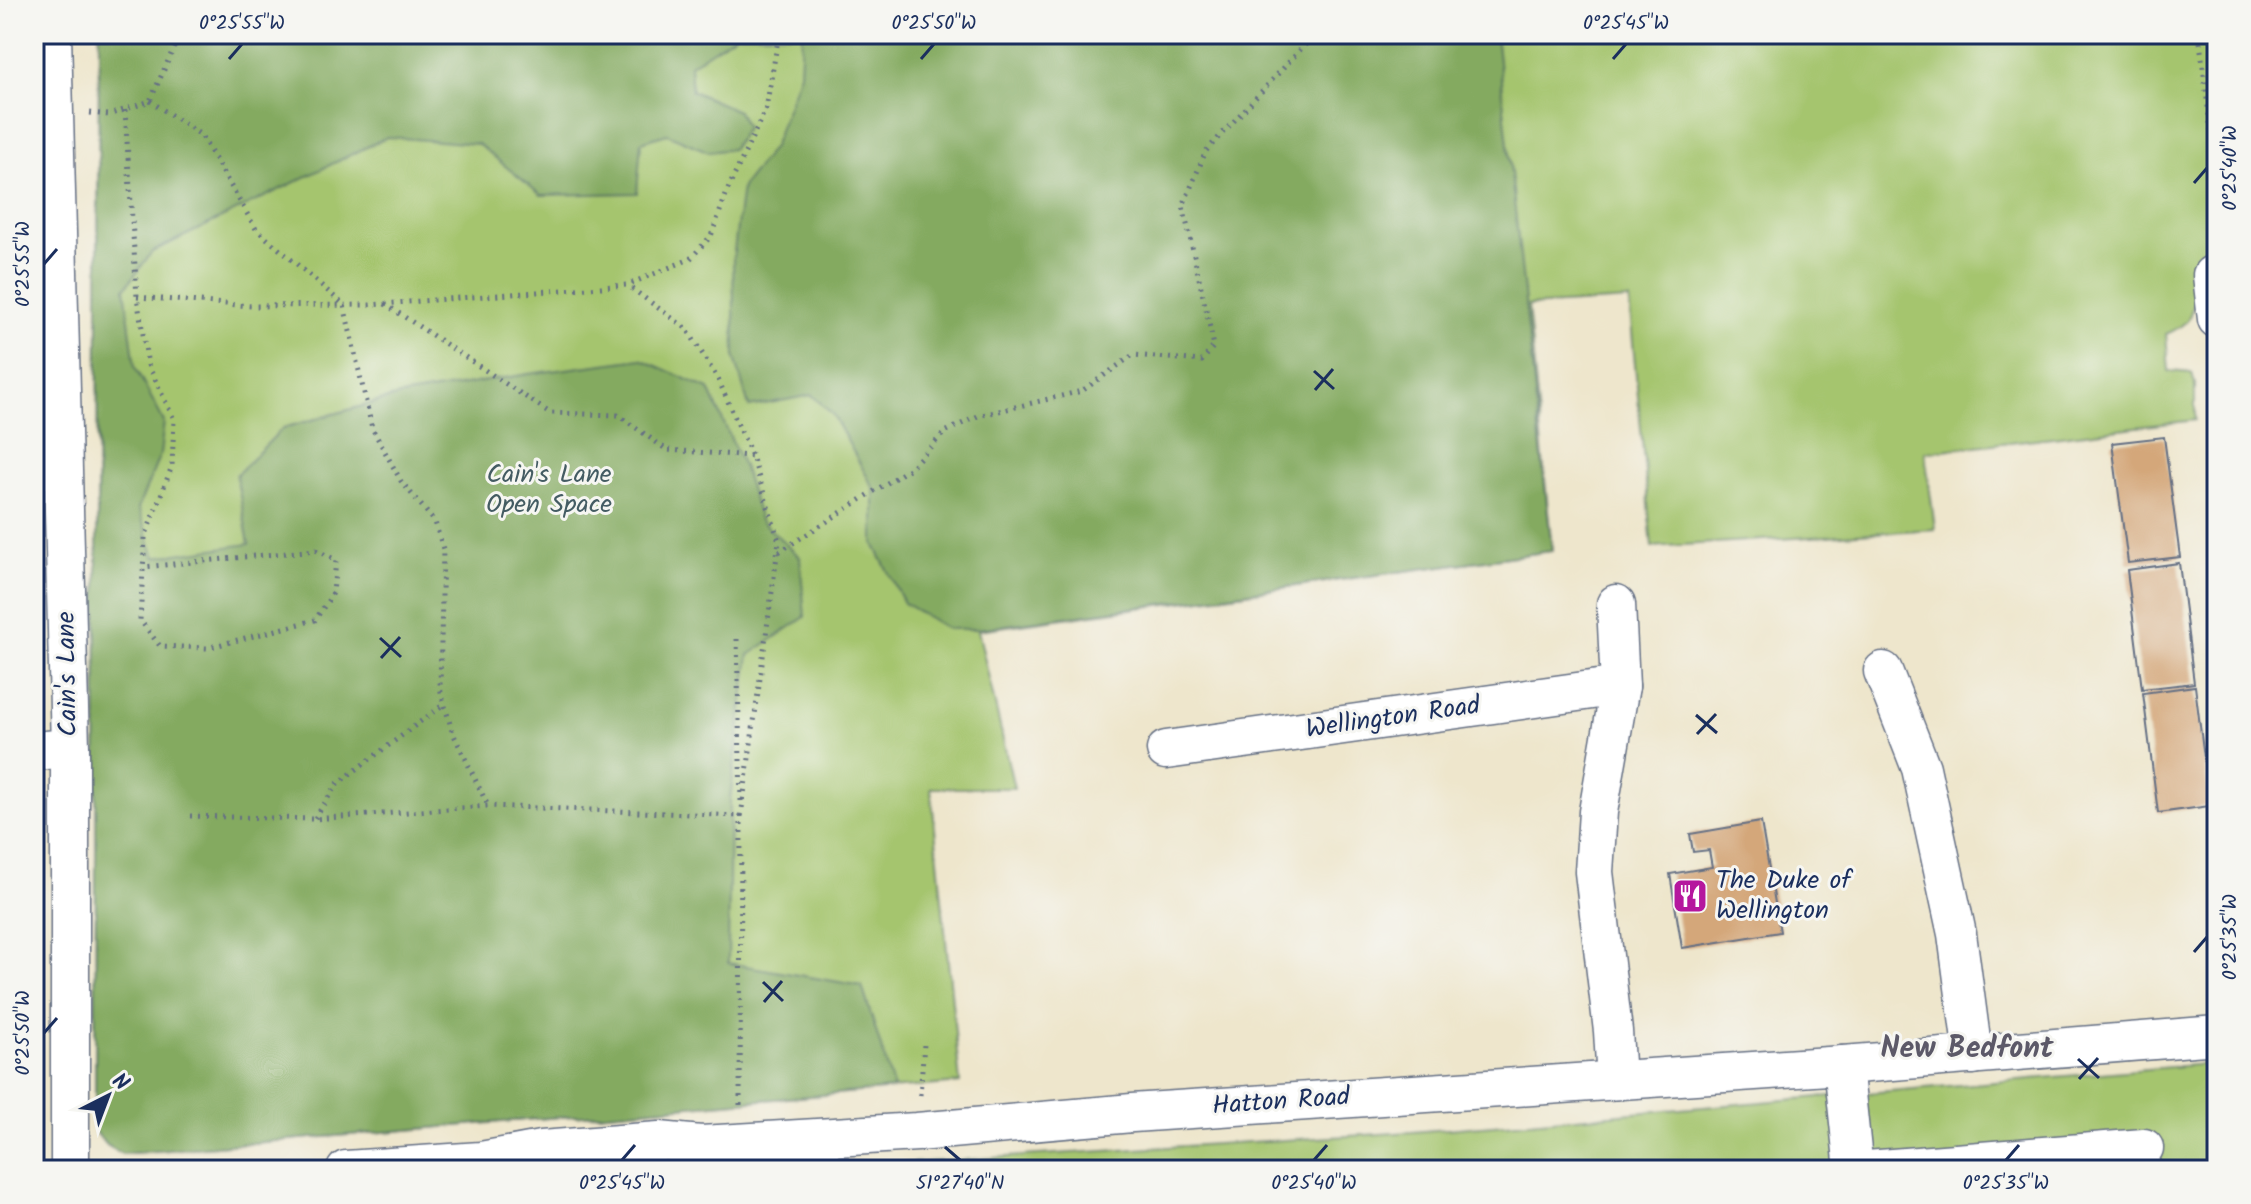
<svg xmlns="http://www.w3.org/2000/svg" width="2251" height="1204" viewBox="0 0 2251 1204" font-family="Kalam,sans-serif">
<rect width="100%" height="100%" fill="#f6f6f2"/>
<filter id="ink" filterUnits="userSpaceOnUse"><feTurbulence type="fractalNoise" baseFrequency=".0125" numOctaves="2"/><feDisplacementMap in="SourceGraphic" scale="16" xChannelSelector="R" yChannelSelector="G"/><feConvolveMatrix kernelMatrix="1 2 1 2 8 2 1 2 1" color-interpolation-filters="sRGB"/></filter>
<filter id="wash" filterUnits="userSpaceOnUse"><feTurbulence type="fractalNoise" baseFrequency=".006" numOctaves="4" result="noise"/><feDisplacementMap in="SourceGraphic" scale="32" xChannelSelector="R" yChannelSelector="G"/><feGaussianBlur stdDeviation="1.8" result="paint"/><feColorMatrix in="noise" values="0 0 0 0 0 0 0 0 0 0 0 0 0 0 0 0 0 1.4 0 .05"/><feComposite in="paint" operator="in"/></filter>
<g filter="url(#wash)">
<rect width="100%" height="100%" fill="#eee6cc"/>
<!-- green -->
<g fill="#a5c56e" stroke="#607a66" stroke-width="2">
<path d="M99 34H2217V265C2213 269 2206 273 2203 278 2186 303 2202 320 2166 334L2169 371 2192 373 2195 384V420L1925 452 1935 529 1652 547 1629 300 1528 306 1552 551 978 630 1014 788H931L960 1083 122 1154 105 1144 95 1131Z"/>
<path d="M2217 1063V1170H798L1412 1132Z"/>
</g>
<!-- forest -->
<g fill="#84aa61" stroke="#506c60" stroke-width="2">
<path d="M99 34H737L690 65 692 91 738 111 746 127 732 149 709 152 667 134 641 142 637 193 541 195 478 144 387 137 152 252 125 288 135 367 164 422 160 455 138 508 155 557 249 544 236 475 283 428 395 397 528 374 641 359 709 389 743 466 760 520 800 557 805 617 749 655 730 799 728 963 862 986 894 1089 122 1154 105 1144 95 1131Z"/>
<path d="M802 34H1496L1552 551 978 629H948L904 603 874 544V489L833 415 812 395 749 407 735 358 733 259 742 187 773 147 800 73Z"/>
</g>
<g id="blocks">
<!-- building -->
<g fill="#d4a77a">
<path d="M2164 437 2180 557 2128 563 2112 443Z"/>
<path d="M2179 563 2194 683 2142 689 2127 570Z"/>
<path d="M2195 686 2210 806 2158 813 2143 693Z"/>
<path d="M1761 822 1780 932 1682 948 1670 874 1712 867 1709 850 1693 852 1690 834Z"/>
</g>
</g>
</g>
<g filter="url(#ink)">
<use href="#blocks" fill-opacity="0" stroke="#656f84" stroke-width="2"/>
<g fill="none" stroke-linecap="round" stroke-linejoin="round">
<defs>
<g id="minor">
<path d="M52 34 70 748V1170"/>
<path d="M2212 275 2217 319"/>
<path d="M1883 671 1921 768 1957 934 1973 1055"/>
<path d="M1166 750 1620 686"/>
<path d="M34 751 70 748"/>
<path d="M1843 1065 1854 1170"/>
<path d="M1616 1080 1613 1031 1594 872 1598 812 1620 686 1616 604"/>
<path d="M346 1170 481 1161 541 1150 659 1141 701 1145 917 1132 1132 1113 1843 1065 2217 1035"/>
<path d="M1867 1170 2144 1148"/>
</g>
</defs>
<!-- minor casing -->
<use href="#minor" stroke="#656f84" stroke-width="41"/>
<!-- path -->
<g stroke="#656f84" stroke-width="5" stroke-dasharray="2 6" stroke-linecap="butt">
<path d="M2199 34 2217 180"/>
<path d="M150 101 201 135 256 229 344 305 372 428 401 481 435 522 443 549 440 688 452 731 488 806"/>
<path d="M125 110 137 297 148 365 174 419 172 466 145 537 140 620 160 646 207 648 315 620 333 593 336 560 316 550 143 567"/>
<path d="M90 113 109 115 150 101 180 34"/>
<path d="M137 297 251 306 369 305 627 285 690 259 711 236 729 187 766 108 779 34"/>
<path d="M385 304 550 413 618 415 667 450 751 456"/>
<path d="M779 552 909 469 945 432 978 416 1082 391 1133 355 1202 361 1214 346 1183 206 1206 151 1315 34"/>
<path d="M737 639 741 801"/>
<path d="M190 816 314 819 488 806 741 816 779 541 752 456 718 379 687 329 627 285"/>
<path d="M315 818 337 784 444 704"/>
<path d="M920 1095 924 1044"/>
<path d="M740 1105 741 815"/>
<path d="M1053 1170 1055 1156"/>
</g>
<!-- minor -->
<use href="#minor" stroke="#fff" stroke-width="38"/>
</g>
</g>
<!-- ticks -->
<path fill="none" stroke="#1b2f5e" stroke-width="3" d="M229 59 242 44M921 59 934 44M1613 59 1626 44M2194 183 2207 168M44 264 57 249M1314 371 1334 389M1315 390 1333 369M380 638 401 657M381 658 400 637M1696 715 1717 733M1697 734 1716 714M2194 952 2207 937M763 982 783 1001M764 1002 782 981M44 1033 57 1018M2078 1059 2099 1078M2079 1079 2098 1058M945 1147 960 1160M622 1160 635 1145M1314 1160 1327 1145M2006 1160 2019 1145"/>
<!-- icons -->
<defs>
<symbol id="restaurant-square" viewBox="-11 -11 22 22"><rect x="-9" y="-9" width="18" height="18" rx="4" fill="#b5179e" stroke="#f6f6f2"/><path d="M-5-6h1v4h1v-4h1v4h1v-4h1v5L-1.5 .5V6h-2V.5L-5-1ZM5-6V6H3V1.5H1.5Q1.5-4 5-6Z" fill="#fff"/></symbol>
</defs>
<g fill-rule="evenodd">
<use href="#restaurant-square" x="1670" y="876" width="40" height="40"/>
</g>
<g text-anchor="middle" dominant-baseline="central" stroke-width="6" stroke-linejoin="round" paint-order="stroke">
<!-- park labels -->
<g font-size="26" fill="#445c63" stroke="#f6f6f2">
<text x="549" y="475">Cain's Lane<tspan x="549" dy="30">Open Space</tspan></text>
</g>
<!-- street labels -->
<g font-size="26" fill="#1b2f5e" stroke="#f6f6f2">
<text transform="translate(68 674) rotate(-91)">Cain's Lane</text>
<text transform="translate(1393 718) rotate(-8)">Wellington Road</text>
<text transform="translate(1281 1102) rotate(-4)">Hatton Road</text>
</g>
<!-- poi labels -->
<g font-size="26" fill="#1b2f5e" stroke="#f6f6f2" text-anchor="start">
<text x="1716" y="881">The Duke of<tspan x="1716" dy="30">Wellington</tspan></text>
</g>
<!-- quarter labels -->
<g font-size="30" font-weight="bold" fill="#5c5968" stroke="#f6f6f2">
<text x="1967" y="1049">New Bedfont</text>
</g>
</g>
<!-- margin -->
<rect width="2251" height="1204" fill="none" stroke="#f6f6f2" stroke-width="88"/>
<!-- north arrow -->
<g transform="translate(108 1096) rotate(42)" stroke="#f6f6f2" stroke-width="6" paint-order="stroke">
<path d="M0-6L14 30L0 20L-14 30Z" fill="#1b2f5e"/>
<text y="-12" font-size="22" font-weight="bold" text-anchor="middle" fill="#1b2f5e">N</text>
</g>
<rect x="44" y="44" width="2163" height="1116" fill="none" stroke="#1b2f5e" stroke-width="3"/>
<g font-size="20" text-anchor="middle" fill="#1b2f5e">
<text x="242" y="29">0°25'55"W</text>
<text x="934" y="29">0°25'50"W</text>
<text x="1626" y="29">0°25'45"W</text>
<text transform="translate(2229 168) rotate(-90)" y="7">0°25'40"W</text>
<text transform="translate(22 264) rotate(-90)" y="7">0°25'55"W</text>
<text transform="translate(2229 937) rotate(-90)" y="7">0°25'35"W</text>
<text transform="translate(22 1033) rotate(-90)" y="7">0°25'50"W</text>
<text x="622" y="1189">0°25'45"W</text>
<text x="960" y="1189">51°27'40"N</text>
<text x="1314" y="1189">0°25'40"W</text>
<text x="2006" y="1189">0°25'35"W</text>
</g>
</svg>
